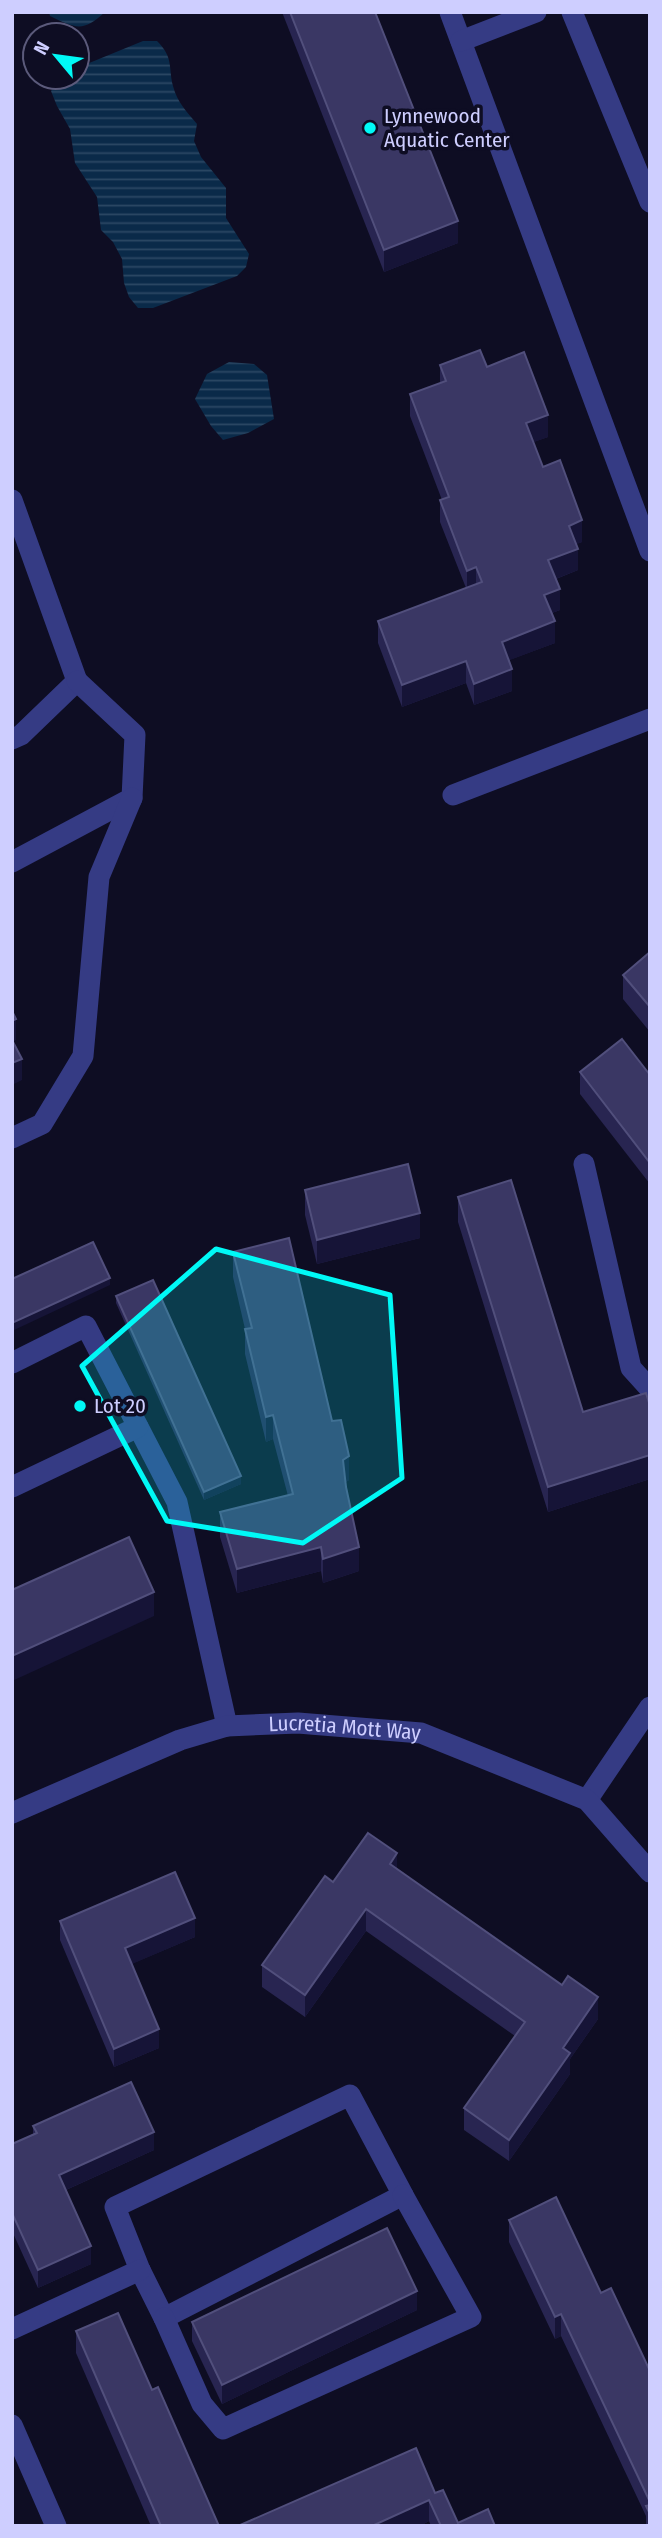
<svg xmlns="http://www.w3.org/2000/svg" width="662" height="2538" viewBox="0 0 662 2538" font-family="'Fira Sans Condensed',sans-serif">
<defs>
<pattern id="water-rules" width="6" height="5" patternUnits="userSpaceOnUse" patternTransform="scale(1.75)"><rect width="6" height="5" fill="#0a2a49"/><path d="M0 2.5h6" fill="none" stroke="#2c4864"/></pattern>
</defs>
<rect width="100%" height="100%" fill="#0e0d23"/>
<!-- water -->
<g fill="url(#water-rules)">
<path d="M49 12H105C83 33 75 28 50 16Z"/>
<path d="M143 41H157C174 58 168 66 173 86 177 102 187 112 197 124L194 141 201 157 226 188V218L249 254 246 267 237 276 153 308H138L129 297 124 283 122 259 113 242 101 230 97 197 75 163 70 129 57 106 51 91 62 77H77V68Z"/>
<path d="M229 362 254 364 267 375 274 419 248 433 223 440 211 426 195 399 207 374Z"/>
</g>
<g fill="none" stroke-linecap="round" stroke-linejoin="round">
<!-- lane -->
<g stroke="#353b84" stroke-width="21">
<path d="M450 12 650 551"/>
<path d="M572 12 650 202"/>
<path d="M461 41 536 12"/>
<path d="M12 500 77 681 21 735 12 739"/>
<path d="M453 795 650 719"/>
<path d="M12 862 132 798 135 735 77 681"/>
<path d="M12 1138 42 1124 83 1056 99 877 132 798"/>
<path d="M584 1164 631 1368 650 1389"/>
<path d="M12 1363 86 1326 177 1502 227 1726"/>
<path d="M12 1487 138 1427"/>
<path d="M350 2095 403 2195 164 2318 140 2270 115 2207Z"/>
<path d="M164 2318 202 2404 223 2429 471 2317 403 2195"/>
<path d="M12 2329 140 2270"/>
<path d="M12 2425 56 2526"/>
</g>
<!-- street -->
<g stroke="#353b84" stroke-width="21">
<path d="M587 1800 650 1707"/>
<path id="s1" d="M12 1813 180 1740 227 1726 298 1723 421 1733 587 1800 650 1872"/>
</g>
</g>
<!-- wall -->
<g fill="#282551">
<path d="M282 12H375L458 243 384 272Z"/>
<path d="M440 365 487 367 548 437 533 442 543 467 582 542 576 544 578 570 556 579 560 610 552 613 555 643 509 660 512 691 474 705 466 683 402 707 378 643V621L466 588 440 522V500H442L410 416V394L440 383Z"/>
<path d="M650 952V1032L623 999V975Z"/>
<path d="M580 1072 650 1075V1184L580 1094Z"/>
<path d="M305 1190 420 1238 317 1264 305 1215Z"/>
<path d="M458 1197 583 1412 650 1406V1479L548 1512 458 1222Z"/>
<path d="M233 1252 332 1421 349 1480 346 1482 359 1571 323 1583 321 1571 237 1593 220 1537V1512L288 1496 273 1439 266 1442 245 1354V1329L233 1277Z"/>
<path d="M116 1296 241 1484 204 1500 116 1303Z"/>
<path d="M397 1869 598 2019 570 2059V2074L509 2161 464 2130V2108L515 2036 366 1931 305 2017 262 1987V1965L333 1882Z"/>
<path d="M60 1921 195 1937 131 1964 159 2048 114 2067 60 1940Z"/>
<path d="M33 2126 154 2150 66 2190 91 2264 38 2288 12 2231V2144L33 2134Z"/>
<path d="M509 2220 601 2293 650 2371V2526H646V2516L561 2336 555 2339 509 2242Z"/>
<path d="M417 2310 222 2404 192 2341V2322Z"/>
<path d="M76 2331 152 2390 219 2526H151L76 2353Z"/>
<path d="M435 2493 458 2523 495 2526H431L429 2521 420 2526H238Z"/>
</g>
<!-- shaded-wall -->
<g fill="#161437">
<path d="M458 221V243L384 272V250Z"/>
<path d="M548 415V437L526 445V423Z"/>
<path d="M582 520V542L569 547V526Z"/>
<path d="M578 549V570L548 582V560Z"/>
<path d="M476 567V589L467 592V571Z"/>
<path d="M560 589V610L544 616V595Z"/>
<path d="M555 621V643L502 663V642Z"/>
<path d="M466 661V683L402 707V685Z"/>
<path d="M512 669V691L474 705V684Z"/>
<path d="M16 1019V1040L12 1042V1021Z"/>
<path d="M22 1059V1080L12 1085V1063Z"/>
<path d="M420 1213V1238L317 1264V1240Z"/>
<path d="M110 1278V1285L12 1331V1323Z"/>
<path d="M273 1415V1439L266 1442V1417Z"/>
<path d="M650 1455V1479L548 1512V1487Z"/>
<path d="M349 1456V1480L343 1484V1460Z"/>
<path d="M241 1476V1484L204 1500V1492Z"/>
<path d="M321 1547V1571L237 1593V1569Z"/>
<path d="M359 1547V1571L323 1583V1559Z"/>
<path d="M154 1592V1616L12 1681V1656Z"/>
<path d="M397 1853V1875L390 1864Z"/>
<path d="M366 1909V1931L305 2017V1995Z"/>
<path d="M195 1918V1937L125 1967V1948Z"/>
<path d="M598 1997V2019L570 2059V2074L509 2161V2140L563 2048Z"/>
<path d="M159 2029V2048L114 2067V2049Z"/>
<path d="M154 2132V2150L59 2193V2175Z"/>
<path d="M91 2246V2264L38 2288V2270Z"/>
<path d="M417 2291V2310L222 2404V2385Z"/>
<path d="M561 2314V2336L555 2339V2317Z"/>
<path d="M429 2500V2521L420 2526H372Z"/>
</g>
<!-- building -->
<g fill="#3a3764" stroke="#514f7c" stroke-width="2">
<path d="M290 12H375L458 221 384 250Z"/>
<path d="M480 350 487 367 524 352 548 415 526 423 543 467 560 460 582 520 569 526 578 549 548 560 560 589 544 595 555 621 502 642 512 669 474 684 466 661 402 685 378 621 482 582 476 567 467 571 440 500 449 497 410 394 446 381 440 365Z"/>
<path d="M650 952V1007L623 975Z"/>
<path d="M12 1011 16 1019 12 1021Z"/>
<path d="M622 1039 650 1075V1163L580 1072Z"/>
<path d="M12 1040 22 1059 12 1063Z"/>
<path d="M408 1164 420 1213 317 1240 305 1190Z"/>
<path d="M511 1180 583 1412 646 1393 650 1406V1455L548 1487 458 1197Z"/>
<path d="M289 1238 332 1421 341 1420 349 1456 343 1460 346 1487 359 1547 323 1559 321 1547 237 1569 220 1512 293 1494 273 1415 266 1417 245 1329 252 1328 233 1252Z"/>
<path d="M93 1242 110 1278 12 1323V1279Z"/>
<path d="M153 1280 241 1476 204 1492 116 1296Z"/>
<path d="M129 1537 154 1592 12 1656V1590Z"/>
<path d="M368 1833 397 1853 390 1864 562 1985 568 1976 598 1997 563 2048 570 2053 509 2140 464 2108 525 2022 366 1909 305 1995 262 1965 325 1876 333 1882Z"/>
<path d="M175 1872 195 1918 125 1948 159 2029 114 2049 60 1921Z"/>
<path d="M131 2082 154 2132 59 2175 91 2246 38 2270 12 2213V2144L37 2133 33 2126Z"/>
<path d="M556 2197 601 2293 611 2288 650 2371V2502L561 2314 555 2317 509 2220Z"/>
<path d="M387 2228 417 2291 222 2385 192 2322Z"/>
<path d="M118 2313 152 2390 158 2387 219 2526H161L76 2331Z"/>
<path d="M416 2448 435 2493 443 2490 458 2523 488 2509 495 2526H441L429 2500 372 2526H238Z"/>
<path d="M650 2505V2514L646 2506Z"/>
</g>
<!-- marked area -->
<path fill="#00f9f6" fill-opacity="0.2" stroke="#00f9f6" stroke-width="5" stroke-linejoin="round" d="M216 1249 390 1295 402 1478 303 1543 167 1521 82 1366Z"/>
<!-- markers -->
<g fill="#00f9f6" stroke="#0e0d23" stroke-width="2.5">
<circle cx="370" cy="128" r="7"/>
<circle cx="80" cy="1406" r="7"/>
</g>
<g text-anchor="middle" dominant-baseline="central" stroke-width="7" stroke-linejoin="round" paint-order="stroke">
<!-- poi labels -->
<g font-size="21" fill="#ceceff" stroke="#0e0d23" text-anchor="start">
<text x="384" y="116">Lynnewood<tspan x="384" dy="24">Aquatic Center</tspan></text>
<text x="94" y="1406">Lot 20</text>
</g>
<!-- street labels -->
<g font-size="21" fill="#ceceff" stroke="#0e0d23">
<text stroke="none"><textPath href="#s1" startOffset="350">Lucretia Mott Way</textPath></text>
</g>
</g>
<!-- border -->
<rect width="662" height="2538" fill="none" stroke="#ceceff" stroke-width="28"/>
<!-- north arrow -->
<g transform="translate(56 56) rotate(299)"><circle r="33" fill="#0e0d23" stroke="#5b5a7b" stroke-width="2"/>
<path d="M0-5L12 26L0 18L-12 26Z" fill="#00f9f6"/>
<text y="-10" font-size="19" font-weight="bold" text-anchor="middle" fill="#ceceff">N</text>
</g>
</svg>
